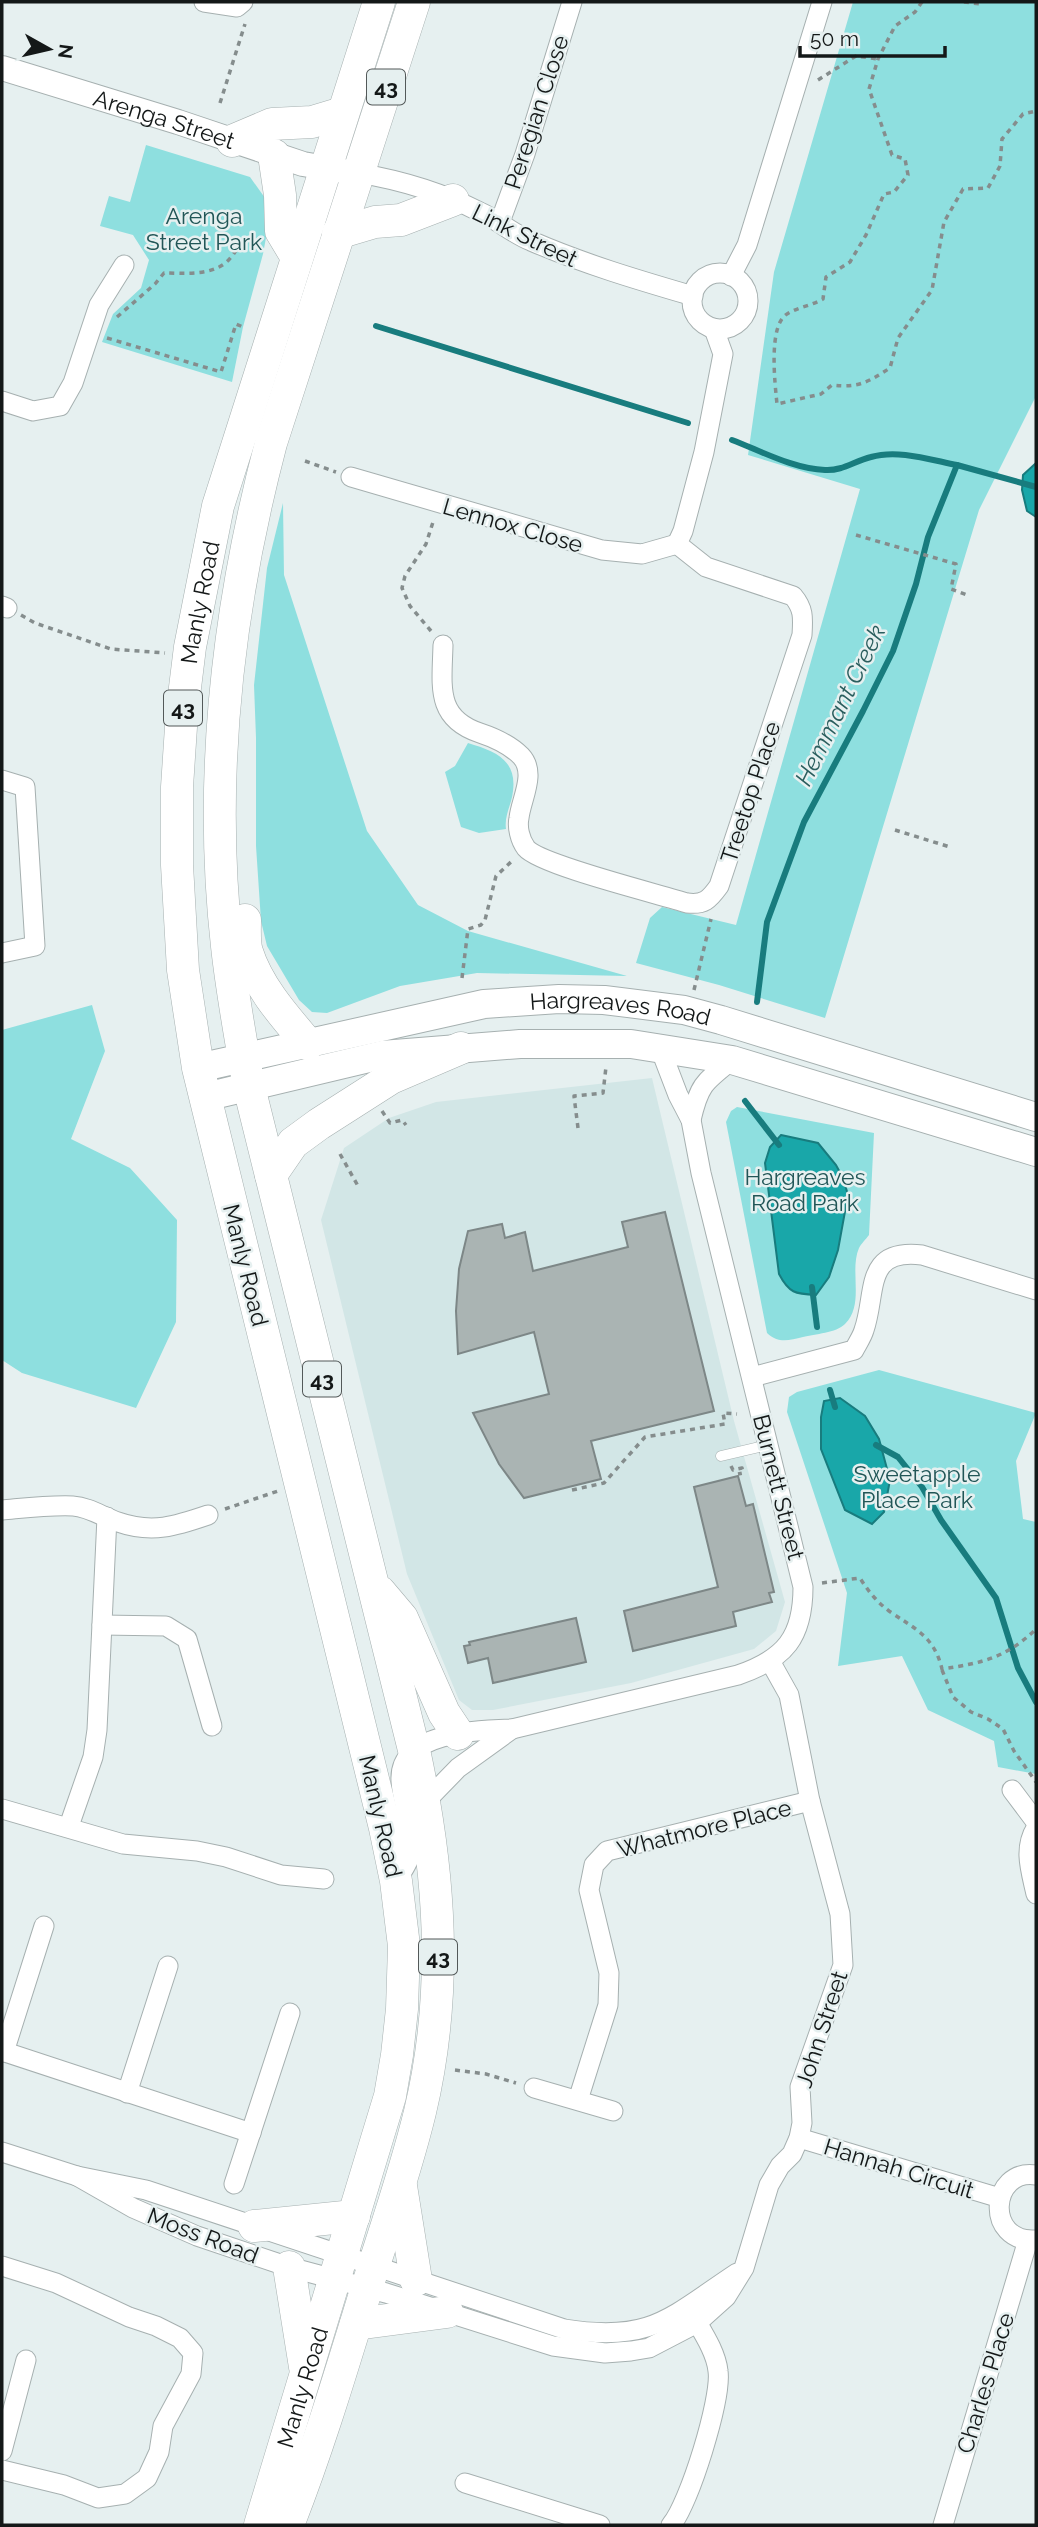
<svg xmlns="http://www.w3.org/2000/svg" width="1038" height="2527" viewBox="0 0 1038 2527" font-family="Raleway,sans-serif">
<rect width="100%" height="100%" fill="#e6f0f0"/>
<!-- built -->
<path fill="#d2e6e6" d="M652 1078 734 1421 785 1602 776 1631 754 1649 631 1683 493 1710H472L459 1700 407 1574 321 1220 344 1148 389 1118 436 1102Z"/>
<!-- green -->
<g fill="#8edfdf">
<path d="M853 2H1036V396L979 510 825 1018 719 985 636 963 650 918 662 907 736 925 860 489 748 455 774 272Z"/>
<path d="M146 145 250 177 265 198 267 232 263 254 243 327 232 382 102 342 113 314 141 288 149 260 133 235 100 226 109 196 130 202Z"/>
<path d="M283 503 284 575 367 831 418 905 468 931 627 976 477 973 400 986 327 1013 312 1012 299 1000 267 946 261 921 256 846V738L254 685 267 568Z"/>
<path d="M468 743C494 751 517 759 513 791 512 804 504 815 506 829L479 833 461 827 445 772 455 766Z"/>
<path d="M92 1005 105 1051 71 1139 130 1168 177 1220 176 1322 136 1408 22 1373 2 1360V1030Z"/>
<path d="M737 1107 874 1133 869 1235C866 1239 861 1244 859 1248 849 1271 865 1304 845 1324 836 1333 815 1334 803 1337 789 1340 779 1344 767 1333L726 1122 731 1111Z"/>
<path d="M879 1370 1036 1413 1016 1461 1023 1519 1036 1522V1774L998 1767 994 1741 928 1710 902 1656 838 1666 847 1593 787 1412 789 1397 797 1392Z"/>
</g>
<!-- water -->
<g fill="#19a7a9" stroke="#187c7e" stroke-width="2">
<path d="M1036 463V517L1027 511 1022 490 1023 475Z"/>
<path d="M781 1135 818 1143 836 1165 843 1178 848 1195 838 1250 829 1277 816 1295C795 1294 789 1293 779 1274L765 1163 770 1147Z"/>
<path d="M840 1398 865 1416 879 1439 890 1480 884 1512 872 1524 845 1510 821 1449V1417L824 1401Z"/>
</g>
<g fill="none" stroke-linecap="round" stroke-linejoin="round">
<!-- stream -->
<g stroke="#187c7e" stroke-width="6">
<path d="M376 326 688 423"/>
<path d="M732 440C761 451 794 469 825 470 843 471 854 461 871 457 898 449 931 460 957 465"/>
<path d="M757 1002 767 922 804 822 863 711 893 651 916 584 928 537 957 465 1036 487"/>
<path d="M745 1101 779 1145"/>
<path d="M812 1287 817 1327"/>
<path d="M830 1390 835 1407"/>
<path d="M876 1445 898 1457 922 1487 941 1520 996 1598 1018 1668 1036 1702"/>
</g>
</g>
<!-- building -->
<g fill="#aab4b3" stroke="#7d8787" stroke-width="2">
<path d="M665 1212 714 1411 591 1441 601 1479 524 1498 499 1464 473 1413 549 1394 534 1332 458 1354 456 1311 459 1269 468 1231 502 1224 505 1238 525 1232 533 1271 628 1247 622 1222Z"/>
<path d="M738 1476 746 1506 753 1504 774 1592 769 1593 772 1602 733 1612 736 1626 633 1651 624 1611 718 1587 694 1487Z"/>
<path d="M576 1618 586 1662 493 1683 488 1658 468 1663 464 1646 470 1645 469 1642Z"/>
</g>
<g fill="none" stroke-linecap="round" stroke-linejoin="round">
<defs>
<path id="service" d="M721 1456 768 1445"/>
<g id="minor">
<path d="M204 2 237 7 243 2"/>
<path d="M358 173C400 180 443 193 480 212 498 220 513 234 531 241 584 264 638 280 693 296"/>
<path d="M500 222 525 154 572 2"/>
<circle cx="720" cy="301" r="28"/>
<path d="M731 276 747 245 822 2"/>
<path d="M2 401 33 411 60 406 73 383 99 305 124 265"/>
<path d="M351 477 602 550 642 554 677 544"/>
<path d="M2 606 7 608"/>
<path d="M443 645C442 686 435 718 480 733 495 738 510 745 521 756 537 773 521 799 519 818 517 827 520 840 526 848 540 865 659 894 687 903 704 905 709 900 719 886L802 635C803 618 804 609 793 596L706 567 677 544 683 531 704 452 723 354 714 329"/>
<path d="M2 780 25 787 35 946 2 953"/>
<path d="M691 1120C699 1085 704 1082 732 1060"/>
<path d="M752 1377 854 1350C857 1344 862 1337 864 1330 877 1293 863 1248 922 1255L1036 1290"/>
<path d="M2 1510C25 1508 49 1505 73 1506 89 1507 103 1517 118 1522 152 1534 176 1526 208 1515"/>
<path d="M102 1625 166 1626 187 1639 212 1726"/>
<path d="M1012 1790 1036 1822"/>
<path d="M425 1802 458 1768 512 1729"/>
<path d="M2 1809 123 1844 197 1851 226 1857 281 1875 324 1879"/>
<path d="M69 1826 93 1757 97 1730 107 1517"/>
<path d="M1036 1828C1023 1849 1031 1871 1036 1894"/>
<path d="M396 1881C401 1873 410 1861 411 1852 414 1833 402 1801 401 1781 398 1732 478 1730 512 1729L738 1675C785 1659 803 1637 803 1587L701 1173 691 1120 678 1095 660 1048"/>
<path d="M2 2051 251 2133"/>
<path d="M4 2052 44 1926"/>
<path d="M534 2088 613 2111"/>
<path d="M127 2093 168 1966"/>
<path d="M578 2100 608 2005 609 1973 589 1890 594 1865 607 1851 810 1801"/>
<path d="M799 2138 1000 2198"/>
<path d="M2 2152 77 2176 146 2190 564 2329C651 2343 669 2318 737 2273"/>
<path d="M1036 2175C990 2168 984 2243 1036 2240"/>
<path d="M77 2176 133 2208 197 2236 289 2267 386 2293 553 2346 605 2353 631 2351 649 2348 697 2323 726 2297 744 2268 769 2185 780 2166 792 2154 799 2138 802 2123 800 2087 843 1965 840 1914 810 1801 789 1695 770 1661"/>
<path d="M234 2184 290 2013"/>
<path d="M2 2266 56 2283 129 2317 156 2326 180 2338 193 2353 191 2374 163 2426 159 2452 147 2478 125 2494 98 2498 64 2485 2 2470"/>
<path d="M2 2451 26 2360"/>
<path d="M465 2483 600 2525"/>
<path d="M671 2525C689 2505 722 2398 718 2371 716 2351 701 2330 691 2312"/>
<path d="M943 2525 1028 2240"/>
</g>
<g id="tertiary">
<path id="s1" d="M2 68 178 122 303 164 343 171"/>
</g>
<g id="secondary">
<path id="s2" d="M198 1068 484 1004 559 999 604 1000 684 1010 721 1020 1036 1117"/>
<path d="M205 1097 382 1055 520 1044H631L732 1060 1036 1152"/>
</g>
<g id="primary">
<path d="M232 141 272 124 312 122 342 113"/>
<path d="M274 155 280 195 281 231 296 256"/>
<path d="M338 233 375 222 401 220 453 200"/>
<path d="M245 920C245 930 244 943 247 952 258 987 285 1017 308 1044"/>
<path d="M271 1175 293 1143 319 1124 391 1078 461 1048"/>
<path d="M380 1592 402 1618 444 1713 458 1734"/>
<path d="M401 2186 416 2280"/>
<path d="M254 2226 354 2216"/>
<path d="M289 2267 305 2367"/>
<path d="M356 2324 447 2312"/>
<path id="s3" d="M260 2525 376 2142 390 2096 397 2055 402 2009 404 1946 396 1881 385 1828 198 1068 183 970 177 865V787L182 712 190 647 218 506 379 2"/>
<path d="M288 2525C319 2446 343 2365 368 2284 386 2227 406 2170 420 2112 449 1990 440 1871 414 1750L249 1087C241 1041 232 993 227 946 208 777 228 606 271 443L414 2"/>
</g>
</defs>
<!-- service casing -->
<use href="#service" stroke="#a6b0b0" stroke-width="11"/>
<!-- minor casing -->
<use href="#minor" stroke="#a6b0b0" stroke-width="21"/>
<!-- tertiary casing -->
<use href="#tertiary" stroke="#a6b0b0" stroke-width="26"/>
<!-- secondary casing -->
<use href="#secondary" stroke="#a6b0b0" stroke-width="30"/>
<!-- primary casing -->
<use href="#primary" stroke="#a6b0b0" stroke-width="33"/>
<!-- path -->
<g stroke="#858d8d" stroke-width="3.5" stroke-dasharray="5 5" stroke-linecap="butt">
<path d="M922 2 915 12 895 26 878 59 869 89 892 155 905 159 908 175 894 192 884 194 866 235 850 262 826 277 823 299C811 306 798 307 787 314 768 325 775 384 777 404L821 394 832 385C859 388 868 382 890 368L898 338 932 290 944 222 963 189 988 188 1000 166 1002 139 1023 114 1036 111"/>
<path d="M964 2 980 4 982 2"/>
<path d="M818 80 856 56 878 59"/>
<path d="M220 103 245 24"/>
<path d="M117 317 155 284 164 273C182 273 207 276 224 264 240 252 232 242 259 245"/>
<path d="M107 338 221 372 236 324 243 327"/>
<path d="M305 461 336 472"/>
<path d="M856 535 956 564 951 589 970 596"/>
<path d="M21 615 35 623 111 649 165 653"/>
<path d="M431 631 410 606 402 588 405 576 426 544 434 519"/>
<path d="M895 830 950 847"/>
<path d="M462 978 468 929 481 925 485 920 496 876 512 861"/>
<path d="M694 990 711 919"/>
<path d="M382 1111 390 1123 402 1120 406 1125"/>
<path d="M578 1128 574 1096 603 1093 606 1067"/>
<path d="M340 1154 358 1186"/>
<path d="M731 1466 733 1470 742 1468 743 1473 738 1474"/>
<path d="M572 1490 604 1483 645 1437 725 1424 723 1413 737 1414"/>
<path d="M225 1509 278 1491"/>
<path d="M822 1583 860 1578C868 1591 877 1602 889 1611 915 1629 934 1636 942 1669 982 1663 1006 1658 1036 1629"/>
<path d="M942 1670 953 1697 971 1712 988 1719 1003 1729 1014 1751 1036 1782"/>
<path d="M455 2070 486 2074 516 2083"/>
</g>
<!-- service -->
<use href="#service" stroke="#fff" stroke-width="10"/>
<!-- minor -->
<use href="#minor" stroke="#fff" stroke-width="19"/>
<!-- tertiary -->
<use href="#tertiary" stroke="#fff" stroke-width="24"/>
<!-- secondary -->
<use href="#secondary" stroke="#fff" stroke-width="28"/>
<!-- primary -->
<use href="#primary" stroke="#fff" stroke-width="32"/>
</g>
<g text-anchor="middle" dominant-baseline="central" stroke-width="5" stroke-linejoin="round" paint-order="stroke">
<!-- shield labels -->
<g fill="#e6f0f0" stroke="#535959" stroke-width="2">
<rect x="367" y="69.5" width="38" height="35" rx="5"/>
<rect x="164" y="690.5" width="38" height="35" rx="5"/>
<rect x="303" y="1361.5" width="38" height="35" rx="5"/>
<rect x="419" y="1939.5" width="38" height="35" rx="5"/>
</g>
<g font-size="21" font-weight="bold" fill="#141818">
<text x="386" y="87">43</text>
<text x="183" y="708">43</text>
<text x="322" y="1379">43</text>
<text x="438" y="1957">43</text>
</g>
<!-- street labels -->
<g font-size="23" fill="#141818" stroke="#e6f0f0">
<text transform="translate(536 112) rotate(-72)">Peregian Close</text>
<text stroke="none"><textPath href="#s1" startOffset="170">Arenga Street</textPath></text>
<text transform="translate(525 235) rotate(26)">Link Street</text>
<text transform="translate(513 525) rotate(16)">Lennox Close</text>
<text stroke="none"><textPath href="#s3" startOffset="1970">Manly Road</textPath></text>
<text transform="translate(750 792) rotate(-72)">Treetop Place</text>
<text stroke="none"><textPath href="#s2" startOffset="430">Hargreaves Road</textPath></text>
<text transform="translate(246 1265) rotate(76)">Manly Road</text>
<text transform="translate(779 1487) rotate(76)">Burnett Street</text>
<text transform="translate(381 1816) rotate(77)">Manly Road</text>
<text transform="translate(704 1828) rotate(-14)">Whatmore Place</text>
<text transform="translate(821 2029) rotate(-72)">John Street</text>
<text transform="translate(899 2168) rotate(17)">Hannah Circuit</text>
<text transform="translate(203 2235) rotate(21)">Moss Road</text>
<text transform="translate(985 2383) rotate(-73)">Charles Place</text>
<text stroke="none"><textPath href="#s3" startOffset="144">Manly Road</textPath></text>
</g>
<!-- park labels -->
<g font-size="23" fill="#215657" stroke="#e6f0f0">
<text x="204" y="215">Arenga<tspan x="204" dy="26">Street Park</tspan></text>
<text x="805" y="1176">Hargreaves<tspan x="805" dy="26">Road Park</tspan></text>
<text x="917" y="1473">Sweetapple<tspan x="917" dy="26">Place Park</tspan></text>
</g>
<!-- water labels -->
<g font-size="24" font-style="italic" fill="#2a5e5e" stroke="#e6f0f0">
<text transform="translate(840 705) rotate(-64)">Hemmant Creek</text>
</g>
</g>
<!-- border -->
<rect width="1038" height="2527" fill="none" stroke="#141818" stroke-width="7"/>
<!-- north arrow -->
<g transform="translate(49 49) rotate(98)" stroke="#e6f0f0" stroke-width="5" paint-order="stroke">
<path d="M0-5L12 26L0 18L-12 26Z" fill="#141818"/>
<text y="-10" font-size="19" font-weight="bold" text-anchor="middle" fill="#141818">N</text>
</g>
<!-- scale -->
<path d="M800 46v10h145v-10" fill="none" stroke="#141818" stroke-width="3.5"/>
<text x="810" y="46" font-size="21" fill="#141818" stroke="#e6f0f0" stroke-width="5" paint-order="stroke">50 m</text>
</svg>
